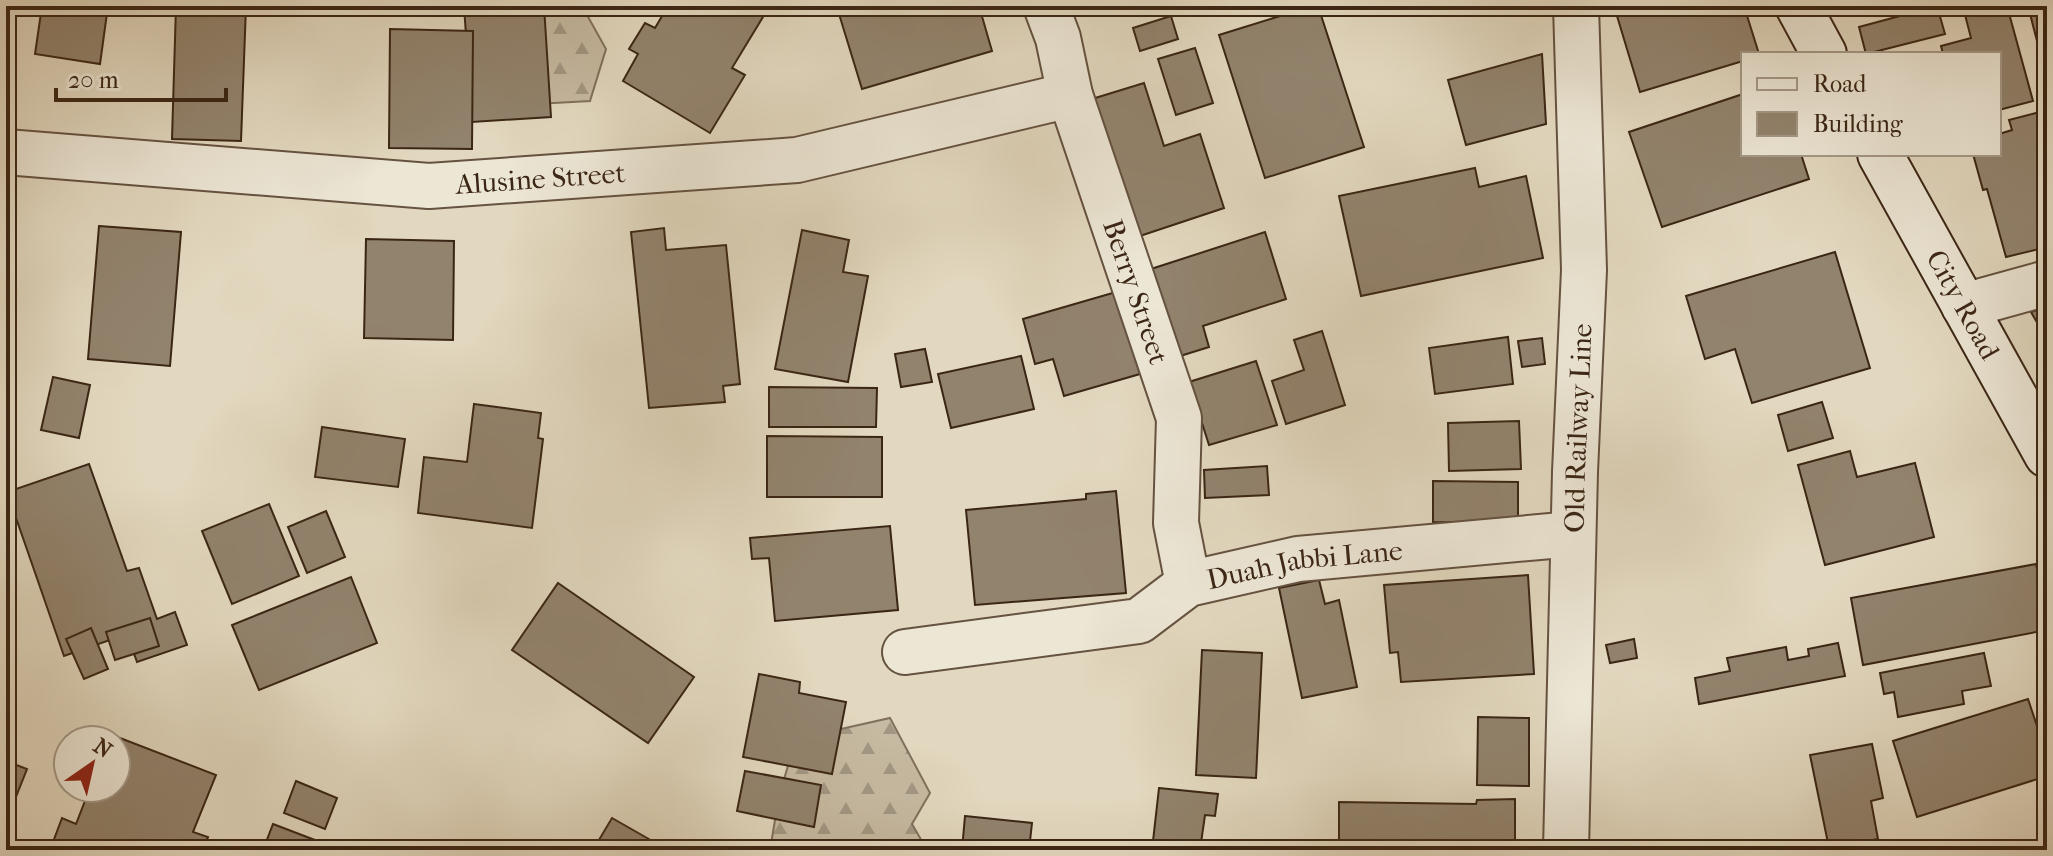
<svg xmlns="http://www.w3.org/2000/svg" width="2053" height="856" viewBox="0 0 2053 856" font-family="'IM FELL French Canon',serif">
<defs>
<pattern id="forest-firs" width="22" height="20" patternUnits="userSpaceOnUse" patternTransform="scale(2)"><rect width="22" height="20" fill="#c6baa2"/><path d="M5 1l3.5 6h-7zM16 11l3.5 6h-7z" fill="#a29783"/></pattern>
</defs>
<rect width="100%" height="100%" fill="#e2d8bf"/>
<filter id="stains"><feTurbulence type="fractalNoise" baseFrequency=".0025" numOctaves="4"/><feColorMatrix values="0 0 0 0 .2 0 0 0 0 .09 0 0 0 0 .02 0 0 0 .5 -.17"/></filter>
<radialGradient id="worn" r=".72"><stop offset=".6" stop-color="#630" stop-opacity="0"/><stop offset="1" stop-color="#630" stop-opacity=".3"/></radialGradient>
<!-- forest -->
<g fill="url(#forest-firs)" stroke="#80705c" stroke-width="2">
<path d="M535 6H582L606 49 590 101 536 104Z"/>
<path d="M890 718 930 793 912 824 927 850H770L779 796 796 739Z"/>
</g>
<!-- building -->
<g fill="#92836d" stroke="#3b2615" stroke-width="2">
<path d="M42 6H108L100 64 35 54Z"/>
<path d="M176 6H246L241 141 172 139Z"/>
<rect x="394" y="6" width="61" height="2"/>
<path d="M464 6H544L551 117 472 122Z"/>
<path d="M668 6H756L766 12 732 68 745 75 710 133 623 81 638 54 629 49 645 23 655 28Z"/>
<path d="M865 6H979L992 51 862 89 839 14Z"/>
<path d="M1312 6H1318L1364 147 1265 178 1219 35Z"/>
<path d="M1614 6H1744L1759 54H1743V61L1640 92Z"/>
<path d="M1937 6 1945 34 1866 54 1859 27Z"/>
<path d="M1966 6H2007L2033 101 1999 110V54H1943L1941 46 1971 38 1963 7Z"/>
<path d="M2028 6H2047V80Z"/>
<path d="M1171 16 1178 39 1140 51 1133 28Z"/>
<path d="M390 29 473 31 472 149 389 148Z"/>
<path d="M1195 48 1213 103 1176 115 1158 59Z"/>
<path d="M1542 54 1546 124 1466 145 1448 80Z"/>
<path d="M1144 83 1164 146 1200 134 1224 208 1137 237 1092 99Z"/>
<path d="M1743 94V154H1801L1809 179 1662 227 1629 132Z"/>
<path d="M2040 112 2047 139V247L2006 257 1987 189 1983 190 1973 154H1999V134L2012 130 2009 120Z"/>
<path d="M1475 168 1479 187 1526 176 1543 258 1361 296 1339 196Z"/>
<path d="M99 226 181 232 170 366 88 359Z"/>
<path d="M664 228 666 250 726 245 740 384 723 386 725 402 649 408 631 232Z"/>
<path d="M802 230 849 240 843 272 868 276 848 382 775 369Z"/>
<path d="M1265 232 1286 299 1203 326 1209 347 1177 357 1148 270Z"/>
<path d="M366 239 454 241 453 340 364 338Z"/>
<path d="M1835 252 1870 368 1752 403 1735 349 1705 359 1686 296Z"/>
<path d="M1116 292 1140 374 1064 396 1053 359 1035 364 1023 319Z"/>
<path d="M2047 307V340L2031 312Z"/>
<path d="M1322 331 1345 405 1286 424 1272 381 1304 370 1294 340Z"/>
<path d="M1508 337 1513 384 1435 394 1429 348Z"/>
<path d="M1542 338 1545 364 1522 367 1518 341Z"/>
<path d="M925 349 932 382 901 387 895 354Z"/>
<path d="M1021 356 1034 409 951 428 938 374Z"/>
<path d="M1256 361 1277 425 1209 445 1189 382Z"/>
<path d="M53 377 90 385 79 438 41 430Z"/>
<path d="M769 387 877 388 876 427H769Z"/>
<path d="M1822 402 1833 438 1788 451 1778 415Z"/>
<path d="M474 404 541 413 538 438 543 439 532 528 418 513 424 457 467 462Z"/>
<path d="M1519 421 1521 469 1449 471 1448 423Z"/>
<path d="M322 427 405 439 398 487 315 477Z"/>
<path d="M767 436 882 437V497H767Z"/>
<path d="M1850 451 1857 477 1915 463 1934 537 1825 565 1798 465Z"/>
<path d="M89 464 127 571 139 568 157 619 175 612 187 645 137 662 127 634 64 656 7 492Z"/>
<path d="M1267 466 1269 495 1205 498 1204 470Z"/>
<path d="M1433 481 1518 482V523L1433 522Z"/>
<path d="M1116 491 1126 593 975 605 966 510 1086 499V494Z"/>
<path d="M269 504 299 576 232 604 202 531Z"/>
<path d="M326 511 345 557 307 573 288 527Z"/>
<path d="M890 526 898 610 775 621 769 558 752 559 750 538Z"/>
<path d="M2036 564 2047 620V630L1863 665 1851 598Z"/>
<path d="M1528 575 1534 674 1401 682 1398 652 1390 653 1384 585Z"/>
<path d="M351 577 377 643 259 690 232 625Z"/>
<path d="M1319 580 1325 604 1339 600 1357 687 1302 698 1279 588Z"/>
<path d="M558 583 694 677 648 743 512 650Z"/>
<path d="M150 618 159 646 115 660 106 632Z"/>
<path d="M91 628 108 669 84 679 66 639Z"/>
<path d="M1634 639 1637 658 1610 663 1606 645Z"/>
<path d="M1838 643 1845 676 1699 704 1695 678 1730 671 1727 658 1786 647 1788 660 1809 656 1808 649Z"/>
<path d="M1202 650 1262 653 1256 778 1196 775Z"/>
<path d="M1984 653 1991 686 1962 691 1964 704 1898 717 1894 692 1884 694 1880 673Z"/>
<path d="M759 674 800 682 799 693 846 702 832 774 743 757Z"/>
<path d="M2028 699 2047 756V776L1917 817 1893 741Z"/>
<path d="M1478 717 1529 718V786L1477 785Z"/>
<path d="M120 738 216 775 193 832 208 837 203 850H50L62 818 76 824 90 788H116V748Z"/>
<path d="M1872 744 1883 798 1871 801 1878 839 1829 848 1810 755Z"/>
<path d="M6 761 27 769 6 822Z"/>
<path d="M745 771 821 785 814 827 737 811Z"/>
<path d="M296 781 337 798 325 829 284 813Z"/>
<path d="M1159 788 1218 794 1215 816 1205 815 1200 850H1152Z"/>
<path d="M1515 799V850H1339V802L1476 804 1477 800Z"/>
<path d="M965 816 1032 823 1029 850H962Z"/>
<path d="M612 818 668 850H593Z"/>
<path d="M273 824 341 850H263Z"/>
</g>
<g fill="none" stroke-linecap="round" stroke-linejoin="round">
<defs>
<g id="street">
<path id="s1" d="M1046 6 1058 38 1070 95 1179 418 1176 523 1188 584"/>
<path id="s2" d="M6 152 429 186 797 160 1070 95"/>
<path d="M1964 306 2047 283"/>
<path id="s3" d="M905 652 1139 621 1188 584 1298 559 1573 534"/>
<path id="s4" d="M1566 850 1575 472 1584 270 1576 6"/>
</g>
<g id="secondary">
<path d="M1798 6 1824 54"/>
<path id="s5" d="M1880 154 2047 455"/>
</g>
</defs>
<!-- street casing -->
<use href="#street" stroke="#655240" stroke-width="48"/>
<!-- secondary casing -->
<use href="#secondary" stroke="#3b2615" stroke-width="48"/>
<!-- street -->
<use href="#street" stroke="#ece6d5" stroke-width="44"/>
<!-- secondary -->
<use href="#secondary" stroke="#ece6d5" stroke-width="44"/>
</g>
<g text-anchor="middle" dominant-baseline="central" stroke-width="6" stroke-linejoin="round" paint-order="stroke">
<!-- street labels -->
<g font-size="28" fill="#3b2615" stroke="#ece6d5">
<text stroke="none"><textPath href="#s2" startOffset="536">Alusine Street</textPath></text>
<text stroke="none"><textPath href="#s1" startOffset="300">Berry Street</textPath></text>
<text stroke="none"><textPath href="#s5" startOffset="172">City Road</textPath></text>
<text stroke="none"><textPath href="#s4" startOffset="422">Old Railway Line</textPath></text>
<text stroke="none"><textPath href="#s3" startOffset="416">Duah Jabbi Lane</textPath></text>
</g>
</g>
<!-- margin -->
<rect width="2053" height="856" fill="none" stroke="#e2d8bf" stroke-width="32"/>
<rect x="8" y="8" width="2037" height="840" fill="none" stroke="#3b2615" stroke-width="4"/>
<rect x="16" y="16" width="2021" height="824" fill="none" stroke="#3b2615" stroke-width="2"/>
<!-- legend -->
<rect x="1741" y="52" width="260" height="104" fill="#ece6d5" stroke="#a59988" stroke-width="2"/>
<rect x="1757" y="78" width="40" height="12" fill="#ece6d5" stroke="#a59988" stroke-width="2"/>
<text x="1813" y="92" font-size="24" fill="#3b2615">Road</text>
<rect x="1757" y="112" width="40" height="24" fill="#92836d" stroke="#a59988" stroke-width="2"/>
<text x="1813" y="132" font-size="24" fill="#3b2615">Building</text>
<!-- north arrow -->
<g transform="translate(92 764) rotate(34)"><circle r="38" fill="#ece6d5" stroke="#a59988" stroke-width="2"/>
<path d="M0-6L14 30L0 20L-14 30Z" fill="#8f2418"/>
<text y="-12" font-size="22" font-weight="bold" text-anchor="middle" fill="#3b2615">N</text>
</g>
<!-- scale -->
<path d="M56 88v12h170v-12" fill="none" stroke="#3b2615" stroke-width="4"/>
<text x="68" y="88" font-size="24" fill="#3b2615" stroke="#ece6d5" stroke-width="6" paint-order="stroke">20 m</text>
<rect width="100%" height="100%" filter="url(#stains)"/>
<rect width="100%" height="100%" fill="url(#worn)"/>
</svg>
